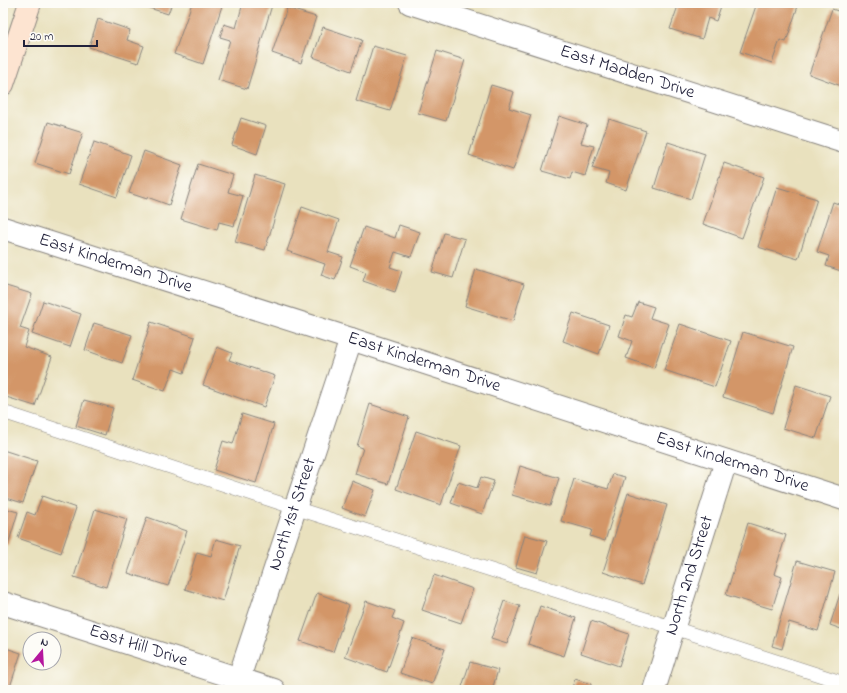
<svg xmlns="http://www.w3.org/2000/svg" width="847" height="693" viewBox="0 0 847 693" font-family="'Indie Flower',sans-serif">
<rect width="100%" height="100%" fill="#fdfcf7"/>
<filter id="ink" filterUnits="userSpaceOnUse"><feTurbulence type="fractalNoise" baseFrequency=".025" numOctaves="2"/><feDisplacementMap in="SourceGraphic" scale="8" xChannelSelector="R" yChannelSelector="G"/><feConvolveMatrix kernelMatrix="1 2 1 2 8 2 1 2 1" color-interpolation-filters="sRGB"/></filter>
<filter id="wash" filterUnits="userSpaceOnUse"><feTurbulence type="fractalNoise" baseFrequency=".012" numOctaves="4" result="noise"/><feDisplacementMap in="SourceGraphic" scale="16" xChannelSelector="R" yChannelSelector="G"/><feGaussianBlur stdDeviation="0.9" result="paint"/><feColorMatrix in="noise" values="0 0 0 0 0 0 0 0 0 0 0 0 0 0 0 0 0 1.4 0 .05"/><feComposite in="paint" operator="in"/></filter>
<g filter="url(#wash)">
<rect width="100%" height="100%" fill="#e9e1be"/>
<g id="blocks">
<!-- building -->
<g fill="#d39667">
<path d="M140 3H172L168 14 140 5Z"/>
<path d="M192 3H215L222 6 203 64 174 54Z"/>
<path d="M243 3H266L272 5 247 89 218 80 230 40 220 37 224 24 236 28Z"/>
<path d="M679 3H722L716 21 708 18 702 39 670 29Z"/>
<path d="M757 3H799L786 42 780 40 772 63 740 52Z"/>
<path d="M287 8 316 17 301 63 272 53Z"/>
<path d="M832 9 844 13V87L809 74Z"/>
<path d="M98 19 130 30 127 40 144 46 138 63 89 47Z"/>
<path d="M323 27 362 40 351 71 313 57Z"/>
<path d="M373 46 407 56 390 111 356 101Z"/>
<path d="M437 51 465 60 446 121 418 113Z"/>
<path d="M491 85 514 92 509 108 531 115 513 170 469 155Z"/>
<path d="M559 116 587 125 581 143 594 146 585 176 572 172 570 179 542 171Z"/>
<path d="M241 118 266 126 257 154 232 145Z"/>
<path d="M609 119 646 131 626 190 606 183 609 173 592 168Z"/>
<path d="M48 122 83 133 69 174 35 163Z"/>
<path d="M94 142 131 155 117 197 79 184Z"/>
<path d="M668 142 705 154 691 199 654 188Z"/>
<path d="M144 151 182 165 169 205 147 197V199L129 193Z"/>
<path d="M724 163 764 177 742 238 703 224Z"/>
<path d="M198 164 233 175 228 192 243 196 234 226 219 222 217 230 181 219Z"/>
<path d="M255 175 285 184 265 250 235 242Z"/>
<path d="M777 187 817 199 798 259 758 247Z"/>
<path d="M833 202 844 206V272L826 266 829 256 817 252Z"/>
<path d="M302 207 339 220 328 252 343 257 335 280 321 275 325 264 287 251Z"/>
<path d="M399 225 420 232 411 257 395 252 390 267 402 271 395 292 363 281 366 272 350 266 364 227 395 238Z"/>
<path d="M444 233 465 239 453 278 432 272Z"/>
<path d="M476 269 524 284 513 321 465 306Z"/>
<path d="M3 285 32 294 20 328 29 331 24 347 52 357 35 406 3 396Z"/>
<path d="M43 301 81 314 70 347 32 334Z"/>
<path d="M638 302 654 307 650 318 669 324 654 368 626 358 632 341 619 336 626 315 632 317Z"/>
<path d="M573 313 609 325 599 354 563 341Z"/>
<path d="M151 322 195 337 184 373 173 369 165 391 132 380Z"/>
<path d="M94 323 132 335 122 363 85 350Z"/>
<path d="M680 324 731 341 715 387 664 370Z"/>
<path d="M743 332 793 347 773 413 723 397Z"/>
<path d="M217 347 232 353 229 360 275 376 264 407 203 385Z"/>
<path d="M796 385 830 396 816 438 783 428Z"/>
<path d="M84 400 113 408 105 435 76 426Z"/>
<path d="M370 404 409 417 388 484 355 474 363 448 357 446Z"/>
<path d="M242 414 274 424 256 483 214 470 223 441 233 444Z"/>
<path d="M416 431 461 446 441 505 396 489Z"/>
<path d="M3 450 37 461 23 503 3 497Z"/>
<path d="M520 466 559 478 550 506 512 495Z"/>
<path d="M613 474 625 477 605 541 590 536 592 530 561 521 574 479 608 489Z"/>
<path d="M481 477 494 481 482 514 451 503 458 482 477 488Z"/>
<path d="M352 481 375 490 365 517 342 508Z"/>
<path d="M628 493 667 505 642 585 603 572Z"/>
<path d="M42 496 76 508 61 553 18 538 27 512 35 515Z"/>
<path d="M3 508 18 512 8 545 3 544Z"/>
<path d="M95 509 127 519 106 587 74 577Z"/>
<path d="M147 517 187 531 168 586 128 573Z"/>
<path d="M748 523 786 535 774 574 782 577 772 609 726 595Z"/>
<path d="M525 535 547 541 537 573 516 567Z"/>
<path d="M216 539 240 546 223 601 185 589 197 552 211 556Z"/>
<path d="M797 561 835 572 818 631 789 622 782 649 772 646Z"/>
<path d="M434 575 473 589 461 623 422 610Z"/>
<path d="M317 593 349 605 333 652 300 641Z"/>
<path d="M840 594 844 595V630L830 625Z"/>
<path d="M366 601 395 611 392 618 404 623 387 672 345 657Z"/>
<path d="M504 601 520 606 507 644 491 639Z"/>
<path d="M540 606 576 618 564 656 528 644Z"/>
<path d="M591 621 629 634 619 666 581 653Z"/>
<path d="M412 638 445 649 432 684 400 673Z"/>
<path d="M3 647 21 653 9 690H3Z"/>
<path d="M470 662 498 670 492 690H461Z"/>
<path d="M575 679 591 684 590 690H571Z"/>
</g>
</g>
</g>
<g filter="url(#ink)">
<use href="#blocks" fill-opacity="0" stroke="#86827c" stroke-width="1"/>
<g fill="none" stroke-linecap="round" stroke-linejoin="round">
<defs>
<path id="lane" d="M3 412 295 508 674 628 844 683"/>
<g id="street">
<path id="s1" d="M410 3 844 142"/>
<path id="s2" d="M3 228 351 339 844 499"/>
<path id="s3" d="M3 603 274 690"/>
<path id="s4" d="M235 690 351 339"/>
<path id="s5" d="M654 690 726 461"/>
</g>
<path id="secondary" d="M3 84 30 3"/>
</defs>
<!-- lane casing -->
<use href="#lane" stroke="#86827c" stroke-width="14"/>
<!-- street casing -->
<use href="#street" stroke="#86827c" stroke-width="24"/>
<!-- secondary casing -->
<use href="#secondary" stroke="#86827c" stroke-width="24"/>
<!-- lane -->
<use href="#lane" stroke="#fff" stroke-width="13"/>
<!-- street -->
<use href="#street" stroke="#fff" stroke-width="22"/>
<!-- secondary -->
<use href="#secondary" stroke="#fde4d1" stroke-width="22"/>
</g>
</g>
<g text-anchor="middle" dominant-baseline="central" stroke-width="3" stroke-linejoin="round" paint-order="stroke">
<!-- street labels -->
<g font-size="18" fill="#22223b" stroke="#fdfcf7">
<text stroke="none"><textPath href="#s1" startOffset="228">East Madden Drive</textPath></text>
<text stroke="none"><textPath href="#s2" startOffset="118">East Kinderman Drive</textPath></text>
<text stroke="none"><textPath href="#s2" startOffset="442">East Kinderman Drive</textPath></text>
<text stroke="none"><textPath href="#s2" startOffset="766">East Kinderman Drive</textPath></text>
<text stroke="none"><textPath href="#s4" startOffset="185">North 1st Street</textPath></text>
<text stroke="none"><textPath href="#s5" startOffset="120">North 2nd Street</textPath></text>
<text stroke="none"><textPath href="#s3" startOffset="142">East Hill Drive</textPath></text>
</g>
</g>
<!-- margin -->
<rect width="847" height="693" fill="none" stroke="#fdfcf7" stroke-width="16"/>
<!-- north arrow -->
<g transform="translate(42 651) rotate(18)"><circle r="19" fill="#fdfcf7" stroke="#a5a5ac"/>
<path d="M0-3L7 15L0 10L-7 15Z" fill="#b5179e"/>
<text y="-6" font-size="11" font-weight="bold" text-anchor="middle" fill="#22223b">N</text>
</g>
<!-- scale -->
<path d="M24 40v6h73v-6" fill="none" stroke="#22223b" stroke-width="2"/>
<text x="30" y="40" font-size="12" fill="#22223b" stroke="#fdfcf7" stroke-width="3" paint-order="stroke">20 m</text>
</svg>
